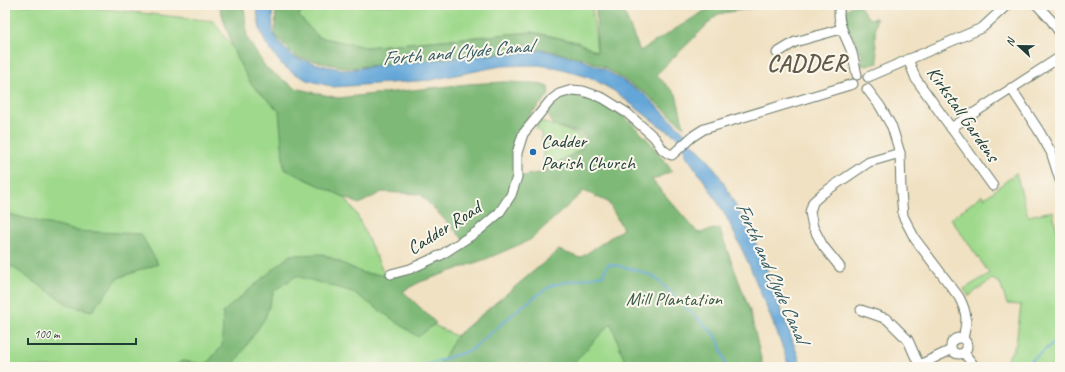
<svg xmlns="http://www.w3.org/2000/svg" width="1065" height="372" viewBox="0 0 1065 372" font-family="Caveat,sans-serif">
<rect width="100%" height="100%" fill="#fbf7ec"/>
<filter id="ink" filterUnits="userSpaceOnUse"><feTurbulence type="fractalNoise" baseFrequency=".025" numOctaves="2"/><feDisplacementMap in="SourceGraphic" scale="8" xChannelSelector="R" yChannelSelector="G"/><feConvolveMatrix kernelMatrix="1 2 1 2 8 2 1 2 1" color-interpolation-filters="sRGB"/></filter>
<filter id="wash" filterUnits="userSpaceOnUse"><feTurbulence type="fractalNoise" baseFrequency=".012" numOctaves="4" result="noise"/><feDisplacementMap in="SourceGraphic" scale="16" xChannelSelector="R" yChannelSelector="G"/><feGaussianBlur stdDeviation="0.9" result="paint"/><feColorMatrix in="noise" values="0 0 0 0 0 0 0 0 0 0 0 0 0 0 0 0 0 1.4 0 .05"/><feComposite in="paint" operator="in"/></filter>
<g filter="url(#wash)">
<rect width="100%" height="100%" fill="#f0e1c2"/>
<!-- green -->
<g fill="#9fd98c" stroke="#5f8b60">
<path d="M5 5H69L213 21 356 213 400 308 456 336 613 322 632 367H5Z"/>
<path d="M303 5H592L597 52 577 42 532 32 365 47 318 37 299 16Z"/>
<path d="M540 121 580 135 584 140 581 149 545 170 541 133 536 129Z"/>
<path d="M1016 173 1028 216 1053 211 1058 239H1060V367H1003L1016 344 1021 305 1007 304 1000 283 992 279 969 296 964 289 989 274 987 270 951 219 982 195 985 198Z"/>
</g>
<!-- forest -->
<g fill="#7fb978" stroke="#4f7b56">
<path d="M219 5H244L247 38 266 68 295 88 338 98 468 84 504 82 535 83 548 87 549 95 526 119 514 142 517 177 545 172 583 148 586 139 580 133 553 125 546 109 560 95H574L601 104 626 118 649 141 672 171 652 180 698 233 719 228 750 311 763 367H627L611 323 570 367H439L456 336 559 250 580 258 623 229 608 202 584 191 530 240 486 259 420 282 403 291 436 323 418 337 353 292 296 276 274 291 265 318 232 367H174L181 361 206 364 222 346 223 312 290 255 323 254 363 273 397 276 465 241 420 194 382 192 359 204 284 169 279 111 251 84 235 55Z"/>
<path d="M276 5H303L299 16 318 37 365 47 532 32 577 42 597 52 596 5H621L640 51 714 5H770L718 14 656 75 676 94 684 127 645 93 604 67 582 58 543 49 347 68 296 57 275 35Z"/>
<path d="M853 5H859L869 19 876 18 875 38 878 63 866 66 861 65 862 54 843 19 844 11Z"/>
<path d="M5 213 76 231 141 234 158 264 118 278 92 311 70 306 5 262Z"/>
</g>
<!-- water -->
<path fill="#64a6d8" stroke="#427286" d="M256 5H272L273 33 283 47 295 58 325 66 347 70 389 64 542 50 580 59 604 69 644 94 685 133 691 142 708 159 722 180 761 253 802 367H789L780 340 750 267 728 220 707 185 685 154 684 147 676 136 657 124 614 91 593 79 559 68 538 65 501 66 431 80 334 87 307 80 292 72 282 65 266 44 260 30Z"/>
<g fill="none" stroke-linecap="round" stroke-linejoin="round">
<!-- stream -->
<g stroke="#64a6d8" stroke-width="2">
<path d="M420 367 471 350 522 306 552 285 603 275 608 264 633 269 653 276 717 337 725 361V367"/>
<path d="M1023 367 1051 345 1060 341"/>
</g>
</g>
</g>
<g filter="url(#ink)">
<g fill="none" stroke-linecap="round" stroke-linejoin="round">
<defs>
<g id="minor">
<path d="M840 5C836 23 845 34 851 50 854 58 855 67 857 75"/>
<path d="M1037 5 1051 20 1060 33"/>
<path d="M777 53 795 42 841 29"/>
<path d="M908 59 916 79 993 186"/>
<path d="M868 77 982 28 1007 5"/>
<path d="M1011 88 1039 131 1051 152 1060 180"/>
<path d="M867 89 880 106 892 127 900 153 901 191 903 216 915 239 959 297C968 314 967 321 963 339"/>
<path d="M951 128 1060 57"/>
<path d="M840 267 823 246 813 227 810 212 813 202 823 193 869 162 900 153"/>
<path d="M391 274 410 269 441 255 478 231 499 213 511 195 517 177V153L523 134 550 101 559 94 572 90 583 91 603 98 627 113 654 137 663 150 669 154 672 155 693 136 704 129 853 84"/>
<path d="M861 310 887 319 908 340 919 365"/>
<circle cx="959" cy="346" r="8"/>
<path d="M964 353 975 367"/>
<path d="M915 367 951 350"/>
</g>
</defs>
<!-- minor casing -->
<use href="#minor" stroke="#687666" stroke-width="11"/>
<!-- minor -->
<use href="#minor" stroke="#fff" stroke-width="9"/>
</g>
</g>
<!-- markers -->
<circle fill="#1f6fb2" stroke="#fbf7ec" stroke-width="1.5" cx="533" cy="152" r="4"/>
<g text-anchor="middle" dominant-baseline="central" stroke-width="4" stroke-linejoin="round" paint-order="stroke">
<!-- street labels -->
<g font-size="19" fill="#1f3d34" stroke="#fbf7ec">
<text transform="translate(963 114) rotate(55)">Kirkstall Gardens</text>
<text transform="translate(444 228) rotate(-32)">Cadder Road</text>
</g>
<!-- poi labels -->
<g font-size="19" fill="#1f3d34" stroke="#fbf7ec" text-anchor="start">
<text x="541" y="141">Cadder<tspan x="541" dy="22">Parish Church</tspan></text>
</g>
<!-- park labels -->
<g font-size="19" fill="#395c46" stroke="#fbf7ec">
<text x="674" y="299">Mill Plantation</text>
</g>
<!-- water labels -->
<g font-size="20" font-style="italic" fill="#345c65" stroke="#fbf7ec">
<text transform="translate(457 52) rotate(-5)">Forth and Clyde Canal</text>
<text transform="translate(772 272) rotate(66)">Forth and Clyde Canal</text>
</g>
<!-- district labels -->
<g font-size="23" font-weight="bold" letter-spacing="1" fill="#605a49" stroke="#fbf7ec">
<text x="807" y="63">CADDER</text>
</g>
</g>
<!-- margin -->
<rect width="1065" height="372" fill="none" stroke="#fbf7ec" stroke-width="20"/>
<!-- north arrow -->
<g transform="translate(1019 46) rotate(292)" stroke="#fbf7ec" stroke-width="3" paint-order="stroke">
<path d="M0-3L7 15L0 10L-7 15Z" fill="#1f3d34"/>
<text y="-6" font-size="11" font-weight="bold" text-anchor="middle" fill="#1f3d34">N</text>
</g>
<!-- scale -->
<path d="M28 338v6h108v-6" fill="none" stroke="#1f3d34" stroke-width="2"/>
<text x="34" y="338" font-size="12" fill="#1f3d34" stroke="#fbf7ec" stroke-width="3" paint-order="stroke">100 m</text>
</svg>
